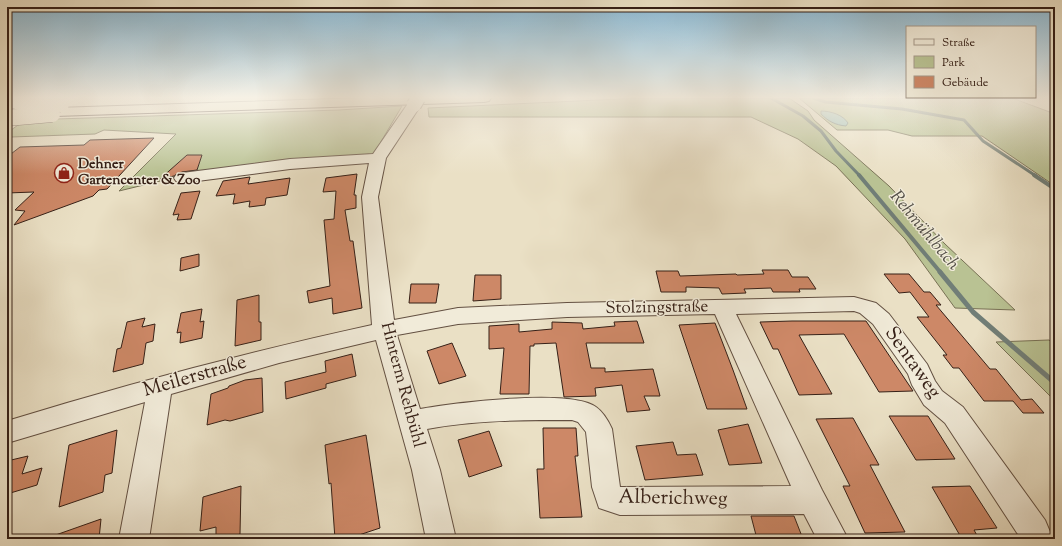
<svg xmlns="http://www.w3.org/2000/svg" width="1062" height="546" viewBox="0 0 1062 546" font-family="'Sorts Mill Goudy',serif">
<rect width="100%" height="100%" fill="#eae0c5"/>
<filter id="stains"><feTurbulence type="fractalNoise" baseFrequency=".005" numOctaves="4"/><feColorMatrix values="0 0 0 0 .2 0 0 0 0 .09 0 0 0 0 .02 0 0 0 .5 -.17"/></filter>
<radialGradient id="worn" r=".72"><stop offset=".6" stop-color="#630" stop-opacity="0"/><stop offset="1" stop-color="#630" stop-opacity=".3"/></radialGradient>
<!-- green -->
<g fill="#b9c293" stroke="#787155">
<path d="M641 98H789L808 111 814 120 889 186 945 244 1015 310 955 308 905 239 836 166 798 139 751 117H429L428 108Z"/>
<path d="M799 98H1012L1055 114V186L982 136H912L888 130H837Z"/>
<path d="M402 106 372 157 185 175 119 191 176 134 104 130 95 134 11 137 7 139V133L25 120 339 110Z"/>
<path d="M1049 340 1055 344V401L996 342Z"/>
</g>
<!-- water -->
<path fill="#98bdb7" stroke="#717e77" d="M821 111C831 111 843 115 848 123L846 126C835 125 828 121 821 114Z"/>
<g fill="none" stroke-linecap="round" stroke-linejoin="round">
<!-- stream-far2 -->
<g stroke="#717e77" stroke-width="3">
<path d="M771 98 803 116 821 131 836 151 860 176"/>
<path d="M813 98 826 102 902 109 964 120 983 141 1036 176"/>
</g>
<!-- stream-far1 -->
<g stroke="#717e77" stroke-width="4">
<path d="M859 175 941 273"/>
<path d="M1034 175 1055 189"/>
</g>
<!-- stream -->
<path stroke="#717e77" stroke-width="5" d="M940 272 973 312 1055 383"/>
</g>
<!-- building -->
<g fill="#cd8867" stroke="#362017">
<path d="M154 138 107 189 99 190 93 196 14 225 25 211 15 210 34 192 7 193V157L20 147 84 145 90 140Z"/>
<path d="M187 155H202L197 170 182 172 174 176 160 179Z"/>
<path d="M357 174 354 195H356V208L345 210 350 241H353L362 308 333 314 332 298 309 303 307 291 330 286 324 220 334 219 336 191 323 192 326 178Z"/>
<path d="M250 177 248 184 290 178 287 195 266 198 265 205 249 207 250 201 233 204 235 194 216 196 223 181Z"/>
<path d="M200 191 191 219 177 220 179 214 173 215 181 193Z"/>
<path d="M199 254V266L180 271 181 258Z"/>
<path d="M762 270H788L792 277H808L816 289H799L800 292H773L771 288 744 289 746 293 722 294 719 288 686 287V292H661L656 271H678L680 276 736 274 737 275 764 274Z"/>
<path d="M884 274H909L924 292H930L941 305H936L990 369H996L1021 400 1032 399 1044 413H1023L1013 401H984L959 368H953L943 355H947L917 317H929L910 292 899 293Z"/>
<path d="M475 275H501V299L473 301Z"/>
<path d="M411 284H439L436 303H409Z"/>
<path d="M259 295V322H261V340L235 346 237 300Z"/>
<path d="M202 309 200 322 204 321 202 338 180 343 181 332 177 333 181 313Z"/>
<path d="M145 318 142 327 155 324 153 341 146 343 143 364 113 372 117 349 121 348 127 322Z"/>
<path d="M637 321 644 343H586L591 368H605V372L653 369 660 396H644L650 410 627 412 622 385 595 388 596 396 564 397 556 343 534 344V346H530L529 394H500L504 348 489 349V326L519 324V332L552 329V322L582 323 583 329 615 326 614 322Z"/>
<path d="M792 321H866L913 391 879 392 844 334 799 335 832 394 799 395 778 349H773L760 322Z"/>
<path d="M715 323 733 370 747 409H707L679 325Z"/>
<path d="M452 343 466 376 439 384 427 351Z"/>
<path d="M352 354 356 376 326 384V388L286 399 285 382 326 372 325 361Z"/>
<path d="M262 378 263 412 230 421 225 420 207 425 211 394 228 388 229 386 245 380Z"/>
<path d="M889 416H928L955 459 916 460Z"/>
<path d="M853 418 879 465H870L905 532 865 533 843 486H850L816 419Z"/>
<path d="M748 424 762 463 729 465 718 430Z"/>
<path d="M543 428H576L578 456H575L582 517 540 518 537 469H544Z"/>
<path d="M117 430 112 473 105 475 103 492 59 507 69 445Z"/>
<path d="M489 431 502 466 469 477 458 440Z"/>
<path d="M366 435 380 528 347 539H335L331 483 329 484 325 445Z"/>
<path d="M673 442 677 455 696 454 703 475 645 480 636 446Z"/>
<path d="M28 456 22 474 42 468 37 485 7 494V461Z"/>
<path d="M241 486 240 534 226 539H216V527L200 531 203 497Z"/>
<path d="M970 486 997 528 974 530 979 539H962L932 487Z"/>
<path d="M751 516H794L803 539H757Z"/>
<path d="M101 519 99 539H50V537Z"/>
</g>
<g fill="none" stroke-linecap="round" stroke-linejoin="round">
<defs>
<path id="minor" d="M414 101 419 102 421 105 386 158 378 197 394 320 458 308 567 303 854 297 876 303 889 314 927 364 935 381 942 391 963 407 1045 520 1053 539H1021L945 423 924 405 912 385 908 374 873 324 860 313 854 311 736 314 822 490 848 539H817L804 514 620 515 599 508 592 487 586 432 578 422 572 420C523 420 475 420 427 429L440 470 456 539H426L412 470 376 340 279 363 171 394 149 539H119L145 402 7 443V421C127 384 249 352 372 325L362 197 369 163 290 169 182 183 176 181 174 178 176 175 182 173 290 159 373 154 409 102ZM715 314 791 486 620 487 612 429C609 422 603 412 596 407 571 388 453 403 420 409L397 335 458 324 567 317Z"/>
<path id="highway" d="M361 98H491L489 101 484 102 55 116 50 115 48 112 50 109 55 108Z"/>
</defs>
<!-- minor casing -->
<use href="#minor" stroke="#635042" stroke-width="2"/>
<!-- highway casing -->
<use href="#highway" stroke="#362017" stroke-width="2"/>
<!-- minor -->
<use href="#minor" fill="#f1ebd9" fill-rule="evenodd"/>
<!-- highway -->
<use href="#highway" fill="#eae0c5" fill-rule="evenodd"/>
<defs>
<path id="minor-bridge" d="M414 105 418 98"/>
<g id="highway-bridge">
<path d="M7 98 17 101 61 104"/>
<path d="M7 118 52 114"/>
</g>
</defs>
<!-- minor-bridge casing -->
<use href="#minor-bridge" stroke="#635042" stroke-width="16" stroke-linecap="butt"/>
<!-- highway-bridge casing -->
<use href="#highway-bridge" stroke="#362017" stroke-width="17" stroke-linecap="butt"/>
<!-- minor-bridge -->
<use href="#minor-bridge" stroke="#f1ebd9" stroke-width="14"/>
<!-- highway-bridge -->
<use href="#highway-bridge" stroke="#eae0c5" stroke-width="16"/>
</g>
<!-- sky -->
<linearGradient id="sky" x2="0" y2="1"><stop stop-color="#88b8d4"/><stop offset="0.56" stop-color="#f6f1e5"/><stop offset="1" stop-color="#f6f1e5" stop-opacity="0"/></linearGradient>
<rect width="1062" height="174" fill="url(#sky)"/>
<!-- icons -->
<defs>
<symbol id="shop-ring" viewBox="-11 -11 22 22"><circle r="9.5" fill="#f1ebd9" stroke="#8f2418" stroke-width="1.5"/><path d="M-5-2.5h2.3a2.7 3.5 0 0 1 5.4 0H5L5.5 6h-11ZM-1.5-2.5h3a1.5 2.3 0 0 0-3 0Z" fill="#8f2418"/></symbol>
</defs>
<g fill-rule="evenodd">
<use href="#shop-ring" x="53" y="162" width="22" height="22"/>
</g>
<g text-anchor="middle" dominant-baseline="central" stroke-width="3" stroke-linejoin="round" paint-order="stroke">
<!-- far-poi labels -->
<g font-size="14" font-weight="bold" fill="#362017" stroke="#f1ebd9" text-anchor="start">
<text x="78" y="165">Dehner<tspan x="78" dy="16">Gartencenter &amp; Zoo</tspan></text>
</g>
<!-- street labels -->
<g font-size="17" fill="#362017" stroke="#f1ebd9">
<text transform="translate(657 308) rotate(-1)">Stolzingstraße</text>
<text transform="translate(402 385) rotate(75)">Hinterm Rehbühl</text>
</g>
<!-- water labels -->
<g font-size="18" font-style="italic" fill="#534f47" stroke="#f1ebd9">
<text transform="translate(924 231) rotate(50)">Rehmühlbach</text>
</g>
<!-- near-street labels -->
<g font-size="20" fill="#362017" stroke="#f1ebd9">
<text transform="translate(912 363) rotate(55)">Sentaweg</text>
<text transform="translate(195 377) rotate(-16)">Meilerstraße</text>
<text transform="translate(673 499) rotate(1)">Alberichweg</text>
</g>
</g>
<!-- margin -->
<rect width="1062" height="546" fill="none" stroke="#eae0c5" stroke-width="24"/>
<rect x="8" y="8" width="1046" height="530" fill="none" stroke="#362017" stroke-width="2"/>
<rect x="12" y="12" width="1038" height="522" fill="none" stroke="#362017"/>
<!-- legend -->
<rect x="906" y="26" width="130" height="72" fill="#f1ebd9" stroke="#a69a8b"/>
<rect x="914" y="39" width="20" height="6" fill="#f1ebd9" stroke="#a69a8b"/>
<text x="942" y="46" font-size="12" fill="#362017">Straße</text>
<rect x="914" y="56" width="20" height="12" fill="#b9c293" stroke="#a69a8b"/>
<text x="942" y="66" font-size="12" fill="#362017">Park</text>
<rect x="914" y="76" width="20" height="12" fill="#cd8867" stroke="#a69a8b"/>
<text x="942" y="86" font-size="12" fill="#362017">Gebäude</text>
<rect width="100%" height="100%" filter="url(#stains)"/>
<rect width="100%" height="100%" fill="url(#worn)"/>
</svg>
